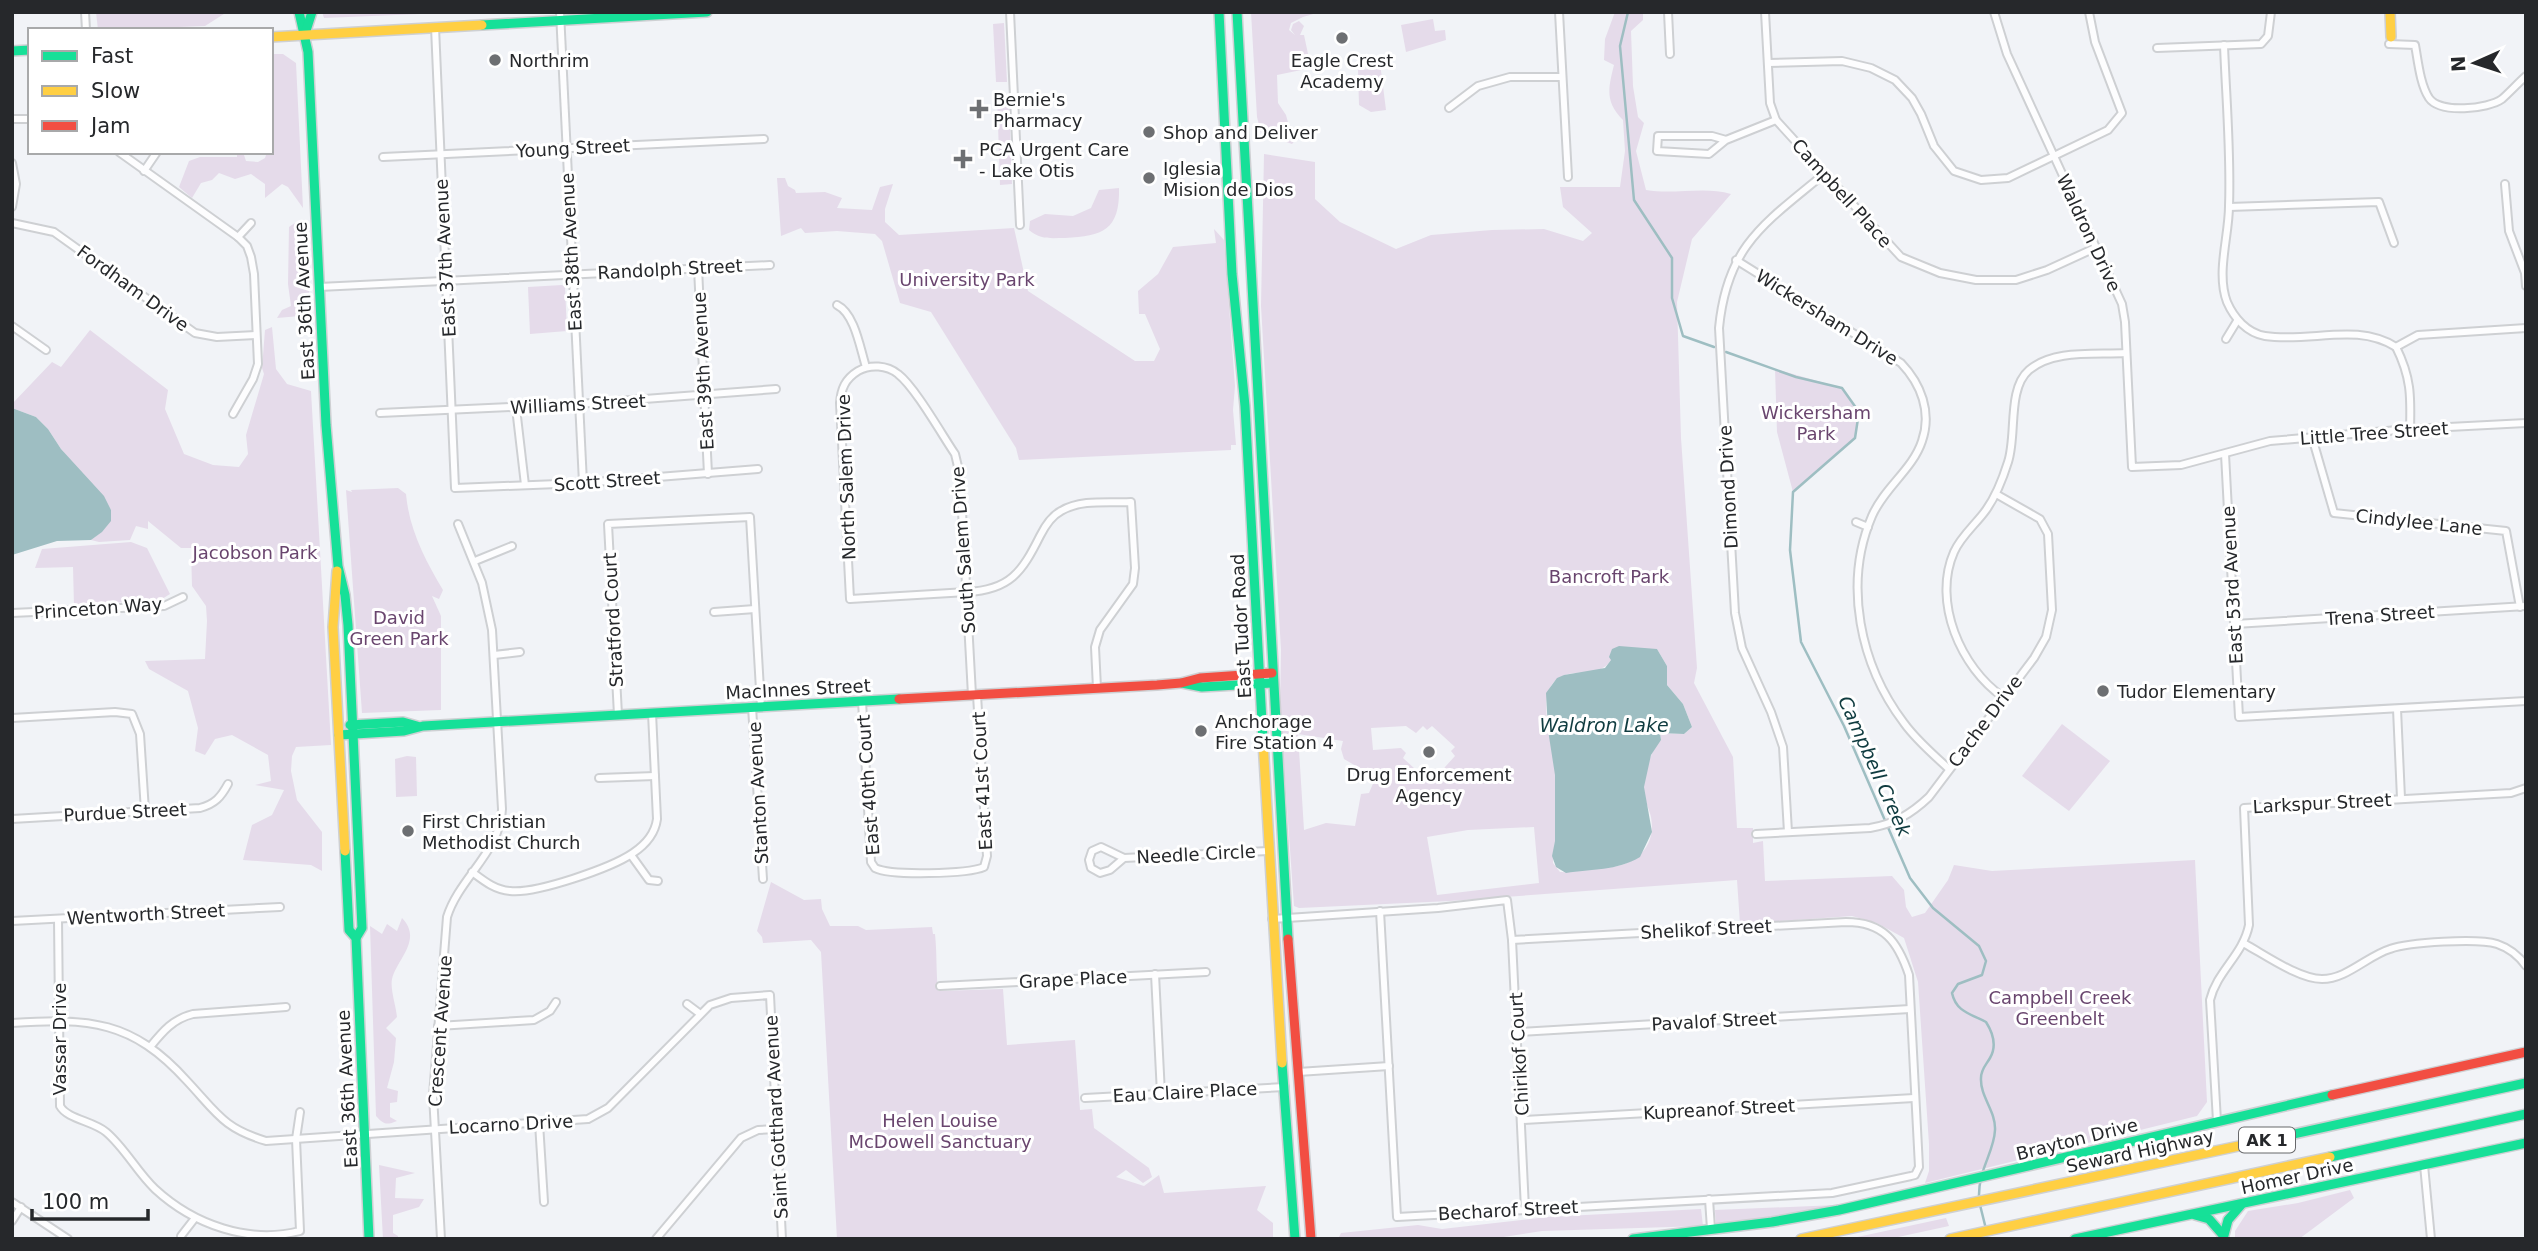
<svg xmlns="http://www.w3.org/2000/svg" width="2538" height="1251" viewBox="0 0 2538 1251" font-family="'DejaVu Sans',sans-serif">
<rect width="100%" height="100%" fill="#f1f3f7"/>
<!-- green -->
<g fill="#e5dbea" fill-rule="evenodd">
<path d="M96 12H227L205 26 98 30Z"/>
<path d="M322 12H468L324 18Z"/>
<path d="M1251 12H1320L1303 17 1291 23 1289 30 1295 35 1291 30 1293 24 1299 21 1304 26 1300 35H1304L1311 68 1277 75 1278 103 1286 115 1291 134 1297 138 1292 144 1261 133 1257 117Z"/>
<path d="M1615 12H1643V20L1631 31 1633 86 1638 117 1644 123 1636 151 1646 190C1674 195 1704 186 1731 194L1692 239 1677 302 1681 438 1697 668 1694 683 1733 757 1737 828H1753V843L1763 841 1765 881 1892 876 1904 890 1906 907 1912 917 1925 913 1948 880 1954 865 1992 871 2195 860 2207 1102 2197 1116 1925 1183 1929 1171V1144L1918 982 1904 938 1877 923 1852 916 1740 924 1737 880 1450 901 1299 908 1294 906 1280 708 1281 650 1261 306 1264 154 1315 162V199L1340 222 1396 249 1431 235 1492 230 1544 229 1583 241 1592 233 1563 207 1560 187H1620L1625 151 1623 120C1605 102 1608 89 1614 65L1604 60 1605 39ZM1657 649 1667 666V685L1683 704 1692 727 1684 734 1660 733 1661 740C1650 751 1643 775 1644 791 1644 800 1649 808 1651 817 1657 849 1633 867 1603 868 1589 868 1575 873 1560 872L1553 863C1553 855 1555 849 1555 841 1556 816 1557 786 1554 760 1551 738 1538 699 1554 682 1569 665 1598 681 1611 660ZM1406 726 1416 733 1423 726 1427 730 1432 726 1455 747 1451 751 1455 756 1435 778 1430 774 1426 779 1403 758 1406 753 1401 748 1373 750 1371 728ZM1298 734 1343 741 1341 749 1344 759 1373 776 1375 779 1369 793 1361 794 1355 826 1326 823 1304 830ZM1534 827 1539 883 1437 895 1427 837 1468 830Z"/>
<path d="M1433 19 1435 31 1445 30 1446 40 1406 52 1401 25Z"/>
<path d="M1004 23 1007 82H996L993 24Z"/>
<path d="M271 54H283L296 63 303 208 288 187 282 184 265 198V184L251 174 235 179 219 173 212 180 201 183 192 198 179 187 189 161 200 157H237V152H243L246 161 258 162 265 158 267 152H271Z"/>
<path d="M1380 63 1386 110 1371 112 1359 105 1358 70 1372 69Z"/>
<path d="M997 94H1009L1012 184 1000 185Z"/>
<path d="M777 178H785L788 186 795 190 796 193 825 192 842 198 837 208 872 210 880 187 893 184 885 209V222L899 235 1014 228 1028 291 1135 361H1154L1160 349 1145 314H1139L1138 291 1158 274 1173 247 1216 243 1214 229 1224 240 1235 386 1233 410 1236 445H1231V450L1019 460 1016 448 931 312 900 303 882 241 875 234 837 231 805 233 801 228 781 236Z"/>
<path d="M1119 188C1120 230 1103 236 1065 238 1050 238 1041 240 1029 230L1030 221 1045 214 1073 216 1091 208 1099 190Z"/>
<path d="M299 220 306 227 310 308 300 316 277 318 282 310 291 306 288 284 289 227Z"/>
<path d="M562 285 565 287 567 331 530 334 528 287Z"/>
<path d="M272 327 276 369 287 384 311 391 331 745 296 747 292 756 291 771 297 800 322 832V871L311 865 243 860 252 825 272 815 284 790 255 785 271 781 268 755 232 735 215 739 205 755 195 751 198 728 188 691 149 669 145 661 205 659 207 621 206 606 192 586 191 548H181L148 521V529L136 526 130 540 99 542 91 540C103 531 111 525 111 510L61 449 48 429 36 417 12 408V404L52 362 61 367 90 330 168 390 165 409 184 454 213 465 239 467 248 454 246 435 264 374 262 368 265 330Z"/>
<path d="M1775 369 1842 388 1859 412 1855 438 1793 492 1777 432Z"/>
<path d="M398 488 406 494C409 529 425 560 443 590L439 599 432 596 441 616V710L362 713 346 490 352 492 351 490Z"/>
<path d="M131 542 147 548 170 594 162 599 74 606 73 567 35 568 42 549Z"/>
<path d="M2062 724 2110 761 2069 811 2022 776Z"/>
<path d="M407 756 416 757 417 796 396 797 395 759Z"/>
<path d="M771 882 804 900 821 899 822 909 830 926H858L866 930 932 927 933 934H935C937 953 936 971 938 991L1003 989 1007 1045 1075 1040 1080 1110 1092 1109 1094 1128 1149 1168 1152 1177 1143 1183 1126 1170 1116 1177 1144 1186 1159 1175 1164 1193 1266 1186 1257 1210 1273 1223V1239H837L821 952 811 940 763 943 762 937 757 931Z"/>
<path d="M402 918C423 940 397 959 392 979 390 989 396 1006 397 1017L386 1028 396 1038 394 1062 387 1088 398 1091 397 1102 390 1103V1117L397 1121C387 1125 384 1125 376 1116L370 926 382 934 387 924 397 931Z"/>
<path d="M379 1165 415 1173 396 1178 395 1198 424 1199 419 1207 393 1215V1233L398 1236V1239H383Z"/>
<path d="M2350 1190 2354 1198 2299 1239H2235V1231L2248 1211 2298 1203Z"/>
<path d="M1837 1205 1803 1214 1716 1225 1715 1210Z"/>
<path d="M1701 1209 1703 1226 1542 1231 1491 1239H1338L1341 1233 1418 1225 1442 1229 1547 1217Z"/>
<path d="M1946 1218 1949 1226 1889 1239H1848Z"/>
</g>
<!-- water -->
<g fill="#9ebec2">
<path d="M12 408 36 417 48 429 61 449 104 496 111 510V521L102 532 91 540 57 541 12 555Z"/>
<path d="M1619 646 1657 649 1667 666V685L1683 704 1692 727 1684 734 1660 733 1661 740 1651 755 1644 787 1652 832 1640 857C1617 871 1591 869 1566 873L1556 867 1552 856 1555 841V775L1548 730 1546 693 1557 678 1564 675 1605 668 1611 660 1609 657 1612 649Z"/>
</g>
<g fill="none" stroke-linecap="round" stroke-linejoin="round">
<!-- stream -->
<g stroke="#9ebec2" stroke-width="2.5">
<path d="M1628 12 1620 46 1634 200 1672 258V298L1683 336 1714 347"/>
<path d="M1726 352 1796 377 1842 388 1859 412 1855 438 1793 492 1790 550 1801 642 1844 726 1910 878 1933 908 1979 946 1986 961 1982 975 1958 984 1952 993C1956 1012 1971 1014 1986 1022 1993 1033 1997 1046 1990 1058 1986 1065 1981 1069 1981 1078 1980 1097 1996 1111 1995 1130 1994 1153 1978 1169 1979 1198"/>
<path d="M1980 1205 1986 1229"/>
</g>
<defs>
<g id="street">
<path d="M85 12 86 30"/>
<path d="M560 12 583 483"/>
<path d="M1010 12 1020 225"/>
<path d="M1559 12 1568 177"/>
<path d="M1668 12 1670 54"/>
<path d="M1765 12 1770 103 1776 120 1901 257 1940 273 1976 280H2016L2047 270 2095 248"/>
<path d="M1994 12 2007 54 2122 304 2125 322 2132 467 2181 465 2270 441 2410 429 2526 423"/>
<path d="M435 27 455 488 583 483 758 469"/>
<path d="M2389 44 2415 45C2418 61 2420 84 2429 98 2440 114 2488 109 2502 99 2510 92 2518 83 2526 76"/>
<path d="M2224 45C2226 99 2231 153 2229 206 2229 236 2216 273 2227 302 2234 318 2247 333 2265 336 2311 343 2356 322 2396 347"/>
<path d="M2157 48 2261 44 2268 36 2271 12"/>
<path d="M1768 63 1842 61 1871 68 1895 80 1912 98 1921 114 1934 146 1954 171 1981 180 2008 178 2108 130 2122 113 2095 42 2089 12"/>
<path d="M1449 108 1478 86 1510 77H1562"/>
<path d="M12 119H30"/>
<path d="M1726 140 1712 136H1658L1657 151 1709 154 1726 140 1776 120"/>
<path d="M119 152 238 237 247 246 251 257 254 274 258 364 253 379 233 414"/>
<path d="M383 157 764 139"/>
<path d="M12 163 16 184 12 207"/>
<path d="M144 171 157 152"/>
<path d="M2505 184 2509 231 2525 273 2526 286"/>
<path d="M2229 207 2379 202 2394 243"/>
<path d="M12 223 54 232 195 333 217 337 256 335"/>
<path d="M238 237 251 223"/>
<path d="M1736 260 1901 363C1921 384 1932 412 1922 441 1913 469 1884 488 1872 516 1843 584 1860 665 1904 723 1917 741 1933 754 1949 769"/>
<path d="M698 268 708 474"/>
<path d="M319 287 770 265"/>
<path d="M837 305C855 314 860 348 866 367"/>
<path d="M12 326 46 350"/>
<path d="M2226 339 2237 321"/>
<path d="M2396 347 2418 335 2526 328"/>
<path d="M2396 347C2411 377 2411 396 2410 429"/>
<path d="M516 408 525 485"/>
<path d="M380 413 578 404 776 389"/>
<path d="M2312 437 2334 513 2506 531 2520 607"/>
<path d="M2225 454 2239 717 2526 701"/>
<path d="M1856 522 1868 527"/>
<path d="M475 561 512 546"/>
<path d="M714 612 755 609"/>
<path d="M12 613 164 606 183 597"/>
<path d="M2235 624 2526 606"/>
<path d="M494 655 520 652"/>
<path d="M972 695 960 475 955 454C942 435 915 387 898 374 887 365 870 364 858 371 845 379 841 389 840 403L850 599 967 592C1010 590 1022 572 1040 536 1045 526 1051 516 1061 511 1081 499 1109 503 1131 502L1135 568 1133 584 1100 630 1095 647 1097 688"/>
<path d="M2003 697C1961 668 1932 602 1954 552 1961 536 1976 524 1986 510 1996 496 2003 478 2008 462 2017 435 2007 389 2029 370 2054 349 2095 355 2126 353"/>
<path d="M862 701 871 862 875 868C890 876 968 874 984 867L987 856 977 695"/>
<path d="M752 707 763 879"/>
<path d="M2397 709 2401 798"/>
<path d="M618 715 608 524 750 517 761 707"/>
<path d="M12 718 115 712 132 714 140 734 145 811"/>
<path d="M599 778 655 776"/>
<path d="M12 819 200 808C215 804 221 797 228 784"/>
<path d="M1788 832 1783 747 1771 712 1742 648 1735 613 1719 328C1727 245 1765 223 1824 174"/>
<path d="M1756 834 1870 828C1894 824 1911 814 1929 797L2034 658 2046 637 2052 610 2048 534 2040 519 1996 494"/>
<path d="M631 855 649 880 658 881"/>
<path d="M1124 858 1110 870 1100 873 1091 868 1089 860 1092 851 1101 847 1124 858 1268 851"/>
<path d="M472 872C484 881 495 890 510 891 536 894 611 868 633 853 645 845 655 834 657 819L652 713"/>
<path d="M1380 911 1397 1217 1832 1193 1911 1176 1915 1175 1919 1167 1909 975C1898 942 1884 922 1846 922L1512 940"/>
<path d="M58 919 60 1106C67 1119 93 1121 106 1132 125 1148 137 1172 155 1189 194 1225 249 1244 300 1231L296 1139 300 1112"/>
<path d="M1272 919 1438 908 1507 900 1512 940 1525 1209"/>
<path d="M12 921 280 907"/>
<path d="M2245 944C2265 955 2299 979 2322 979 2347 979 2367 956 2390 949 2409 942 2478 938 2497 944 2509 948 2519 956 2526 966"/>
<path d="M1155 974 1161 1094"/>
<path d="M940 986 1206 972"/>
<path d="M687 1004 699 1013"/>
<path d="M12 1023C89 1018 132 1020 187 1081 217 1113 223 1128 266 1141L588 1119 608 1108 710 1005 731 998 770 995 782 1239"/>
<path d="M438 1026 534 1020 550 1011 556 1002"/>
<path d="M1518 1032 1910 1009"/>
<path d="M150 1047C163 1031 173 1019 193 1014L286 1007"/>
<path d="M1298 1072 1389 1066"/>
<path d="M1085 1098 1285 1087"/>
<path d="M1523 1120 1914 1098"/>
<path d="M2217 1121 2210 1000C2217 971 2243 955 2249 925L2244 808 2511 793 2526 788"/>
<path d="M539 1123 544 1202"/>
<path d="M2424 1165 2431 1239"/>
<path d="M1709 1199 1711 1229"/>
<path d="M12 1202 68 1239"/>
<path d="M12 1221 21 1207"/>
<path d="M181 1236 195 1218"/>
<path d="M441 1239 433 1095 447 917C459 878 501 851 502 809L492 630 482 583 458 524"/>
<path d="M656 1239 741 1138 758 1130 776 1129"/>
</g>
<g id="fast">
<path d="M299 12 308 52 326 425 338 566 345 595 348 625 362 928 356 938"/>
<path d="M1219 12 1232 274 1245 406 1263 741"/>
<path d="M1237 12 1288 939"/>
<path d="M482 25 707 12"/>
<path d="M305 34 312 12"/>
<path d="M12 51 30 50"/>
<path d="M1182 683 1202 687 1273 683"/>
<path d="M350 725 403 722 417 726"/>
<path d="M339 735 404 731 423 726 899 699"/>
<path d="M345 851 349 930 356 938 369 1239"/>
<path d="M1282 1063 1295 1239"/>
<path d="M2253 1143 2526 1083"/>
<path d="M2330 1157 2526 1114"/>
<path d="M2195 1215 2209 1219 2223 1235"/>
<path d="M1633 1239 1772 1222 1839 1210 2332 1095"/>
<path d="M2075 1239 2526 1143"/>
<path d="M2223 1239 2228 1220 2241 1205"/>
</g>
<g id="slow">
<path d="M2390 12 2391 37"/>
<path d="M271 37 482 25"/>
<path d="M337 571 333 627 345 851"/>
<path d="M1263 741 1282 1063"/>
<path d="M1801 1239 2253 1143"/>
<path d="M1950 1239 2330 1157"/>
</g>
<g id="jam">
<path d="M899 699 1157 685 1181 683 1200 678 1272 673"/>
<path d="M1288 939 1311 1239"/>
<path d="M2332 1095 2526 1052"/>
</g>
</defs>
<!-- street casing -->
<use href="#street" stroke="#ced0d3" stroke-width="10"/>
<!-- fast casing -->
<use href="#fast" stroke="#ced0d3" stroke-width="12"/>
<!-- slow casing -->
<use href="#slow" stroke="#ced0d3" stroke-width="12"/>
<!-- jam casing -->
<use href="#jam" stroke="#ced0d3" stroke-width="12"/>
<!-- street -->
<use href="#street" stroke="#fdfdfe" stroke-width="6"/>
<!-- fast -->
<use href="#fast" stroke="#16e098" stroke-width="9"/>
<!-- slow -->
<use href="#slow" stroke="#ffcf43" stroke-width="9"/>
<!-- jam -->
<use href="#jam" stroke="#f24e42" stroke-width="9"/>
</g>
<!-- markers -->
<g fill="#6d6f72" stroke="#fff" stroke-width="2.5">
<circle cx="1342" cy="38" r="7"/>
<circle cx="495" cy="60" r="7"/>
<path d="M975.5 98.5h7v7h7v7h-7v7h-7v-7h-7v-7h7z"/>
<circle cx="1149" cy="132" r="7"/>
<path d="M959.5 148.5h7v7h7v7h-7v7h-7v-7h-7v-7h7z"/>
<circle cx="1149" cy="178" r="7"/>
<circle cx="2103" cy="691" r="7"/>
<circle cx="1201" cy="731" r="7"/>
<circle cx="1429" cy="752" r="7"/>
<circle cx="408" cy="831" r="7"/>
</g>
<g text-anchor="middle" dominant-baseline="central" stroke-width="6" stroke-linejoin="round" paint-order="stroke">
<!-- shield labels -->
<rect fill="#fff" stroke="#67686b" stroke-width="2" x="2239" y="1127.5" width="56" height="25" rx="5"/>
<g font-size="16" font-weight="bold" fill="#26282b">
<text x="2267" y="1140">AK 1</text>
</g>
<!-- poi labels -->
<g font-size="18" fill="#26282b" stroke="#fff" text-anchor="start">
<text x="509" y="60">Northrim</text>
<text x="1342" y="60" text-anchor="middle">Eagle Crest<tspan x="1342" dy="21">Academy</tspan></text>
<text x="993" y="99">Bernie's<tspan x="993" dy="21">Pharmacy</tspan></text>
<text x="1163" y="132">Shop and Deliver</text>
<text x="979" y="149">PCA Urgent Care<tspan x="979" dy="21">- Lake Otis</tspan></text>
<text x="1163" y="168">Iglesia<tspan x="1163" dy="21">Mision de Dios</tspan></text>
<text x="2117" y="691">Tudor Elementary</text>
<text x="1215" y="721">Anchorage<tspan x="1215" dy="21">Fire Station 4</tspan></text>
<text x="1429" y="774" text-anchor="middle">Drug Enforcement<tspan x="1429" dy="21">Agency</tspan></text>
<text x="422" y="821">First Christian<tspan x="422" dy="21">Methodist Church</tspan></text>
</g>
<!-- street labels -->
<g font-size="18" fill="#26282b" stroke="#fff">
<text transform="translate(573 148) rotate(-3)">Young Street</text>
<text transform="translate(1842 193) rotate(48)">Campbell Place</text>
<text transform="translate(2089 233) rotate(65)">Waldron Drive</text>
<text transform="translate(571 252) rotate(-93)">East 38th Avenue</text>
<text transform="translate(445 258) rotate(-93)">East 37th Avenue</text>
<text transform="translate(670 269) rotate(-3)">Randolph Street</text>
<text transform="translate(133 288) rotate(36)">Fordham Drive</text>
<text transform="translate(304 301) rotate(-93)">East 36th Avenue</text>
<text transform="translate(1827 317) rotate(32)">Wickersham Drive</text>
<text transform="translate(703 371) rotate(-93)">East 39th Avenue</text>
<text transform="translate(578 404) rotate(-3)">Williams Street</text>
<text transform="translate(2374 433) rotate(-4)">Little Tree Street</text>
<text transform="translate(846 477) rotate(-92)">North Salem Drive</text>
<text transform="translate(607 481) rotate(-4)">Scott Street</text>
<text transform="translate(1728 487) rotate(-93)">Dimond Drive</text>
<text transform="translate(2419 522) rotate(6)">Cindylee Lane</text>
<text transform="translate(963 550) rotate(-94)">South Salem Drive</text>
<text transform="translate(2232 585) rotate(-93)">East 53rd Avenue</text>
<text transform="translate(98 608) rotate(-4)">Princeton Way</text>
<text transform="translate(2380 615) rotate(-4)">Trena Street</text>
<text transform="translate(613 620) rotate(-93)">Stratford Court</text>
<text transform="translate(1241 626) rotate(-93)">East Tudor Road</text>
<text transform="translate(798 689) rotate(-3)">MacInnes Street</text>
<text transform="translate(1985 721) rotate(-53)">Cache Drive</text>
<text transform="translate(982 781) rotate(-93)">East 41st Court</text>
<text transform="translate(868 785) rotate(-94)">East 40th Court</text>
<text transform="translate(758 793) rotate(-93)">Stanton Avenue</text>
<text transform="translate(2322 803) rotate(-3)">Larkspur Street</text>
<text transform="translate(125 812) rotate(-3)">Purdue Street</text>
<text transform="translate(1196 854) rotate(-3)">Needle Circle</text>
<text transform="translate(146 914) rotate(-3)">Wentworth Street</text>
<text transform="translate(1706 929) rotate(-3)">Shelikof Street</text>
<text transform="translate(1073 979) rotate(-3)">Grape Place</text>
<text transform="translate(1714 1021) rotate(-3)">Pavalof Street</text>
<text transform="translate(440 1031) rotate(-86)">Crescent Avenue</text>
<text transform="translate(59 1039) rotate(-90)">Vassar Drive</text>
<text transform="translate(1519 1054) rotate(-93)">Chirikof Court</text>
<text transform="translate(347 1089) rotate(-93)">East 36th Avenue</text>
<text transform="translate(1185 1092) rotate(-3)">Eau Claire Place</text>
<text transform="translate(1719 1109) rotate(-3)">Kupreanof Street</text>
<text transform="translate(776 1117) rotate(-93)">Saint Gotthard Avenue</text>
<text transform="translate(511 1124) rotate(-3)">Locarno Drive</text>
<text transform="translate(2077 1139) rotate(-14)">Brayton Drive</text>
<text transform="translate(2140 1151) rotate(-12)">Seward Highway</text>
<text transform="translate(2297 1176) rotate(-12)">Homer Drive</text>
<text transform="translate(1508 1210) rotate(-3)">Becharof Street</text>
</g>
<!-- park labels -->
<g font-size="18" fill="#69456e" stroke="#fff">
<text x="967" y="279">University Park</text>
<text x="1816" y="412">Wickersham<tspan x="1816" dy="21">Park</tspan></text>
<text x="255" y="552">Jacobson Park</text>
<text x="1609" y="576">Bancroft Park</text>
<text x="399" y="617">David<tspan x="399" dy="21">Green Park</tspan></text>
<text x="2060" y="997">Campbell Creek<tspan x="2060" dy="21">Greenbelt</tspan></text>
<text x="940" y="1120">Helen Louise<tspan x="940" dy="21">McDowell Sanctuary</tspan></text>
</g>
<!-- water labels -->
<g font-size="19" font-style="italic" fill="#103c40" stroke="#fff">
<text x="1604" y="725">Waldron Lake</text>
<text transform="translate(1875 766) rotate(66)">Campbell Creek</text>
</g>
</g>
<!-- border -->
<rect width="2538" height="1251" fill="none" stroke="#26282b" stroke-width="28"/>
<!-- legend -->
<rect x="28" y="28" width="245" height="126" fill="#ffffff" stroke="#a8a9aa" stroke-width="2"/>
<rect x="42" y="51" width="35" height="10" fill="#16e098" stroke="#a8a9aa" stroke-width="2"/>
<text x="91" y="63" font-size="21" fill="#26282b">Fast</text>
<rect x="42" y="86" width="35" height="10" fill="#ffcf43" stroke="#a8a9aa" stroke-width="2"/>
<text x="91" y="98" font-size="21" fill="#26282b">Slow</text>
<rect x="42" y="121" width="35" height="10" fill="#f24e42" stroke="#a8a9aa" stroke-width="2"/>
<text x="91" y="133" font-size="21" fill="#26282b">Jam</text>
<!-- north arrow -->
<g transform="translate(2475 63) rotate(267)" stroke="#ffffff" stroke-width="5" paint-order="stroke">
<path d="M0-5L12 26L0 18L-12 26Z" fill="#26282b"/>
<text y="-10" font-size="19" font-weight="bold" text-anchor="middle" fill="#26282b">N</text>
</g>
<!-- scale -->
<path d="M32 1209v10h116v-10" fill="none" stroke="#26282b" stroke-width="3.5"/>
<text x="42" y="1209" font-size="21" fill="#26282b" stroke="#ffffff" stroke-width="5" paint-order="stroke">100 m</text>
</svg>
